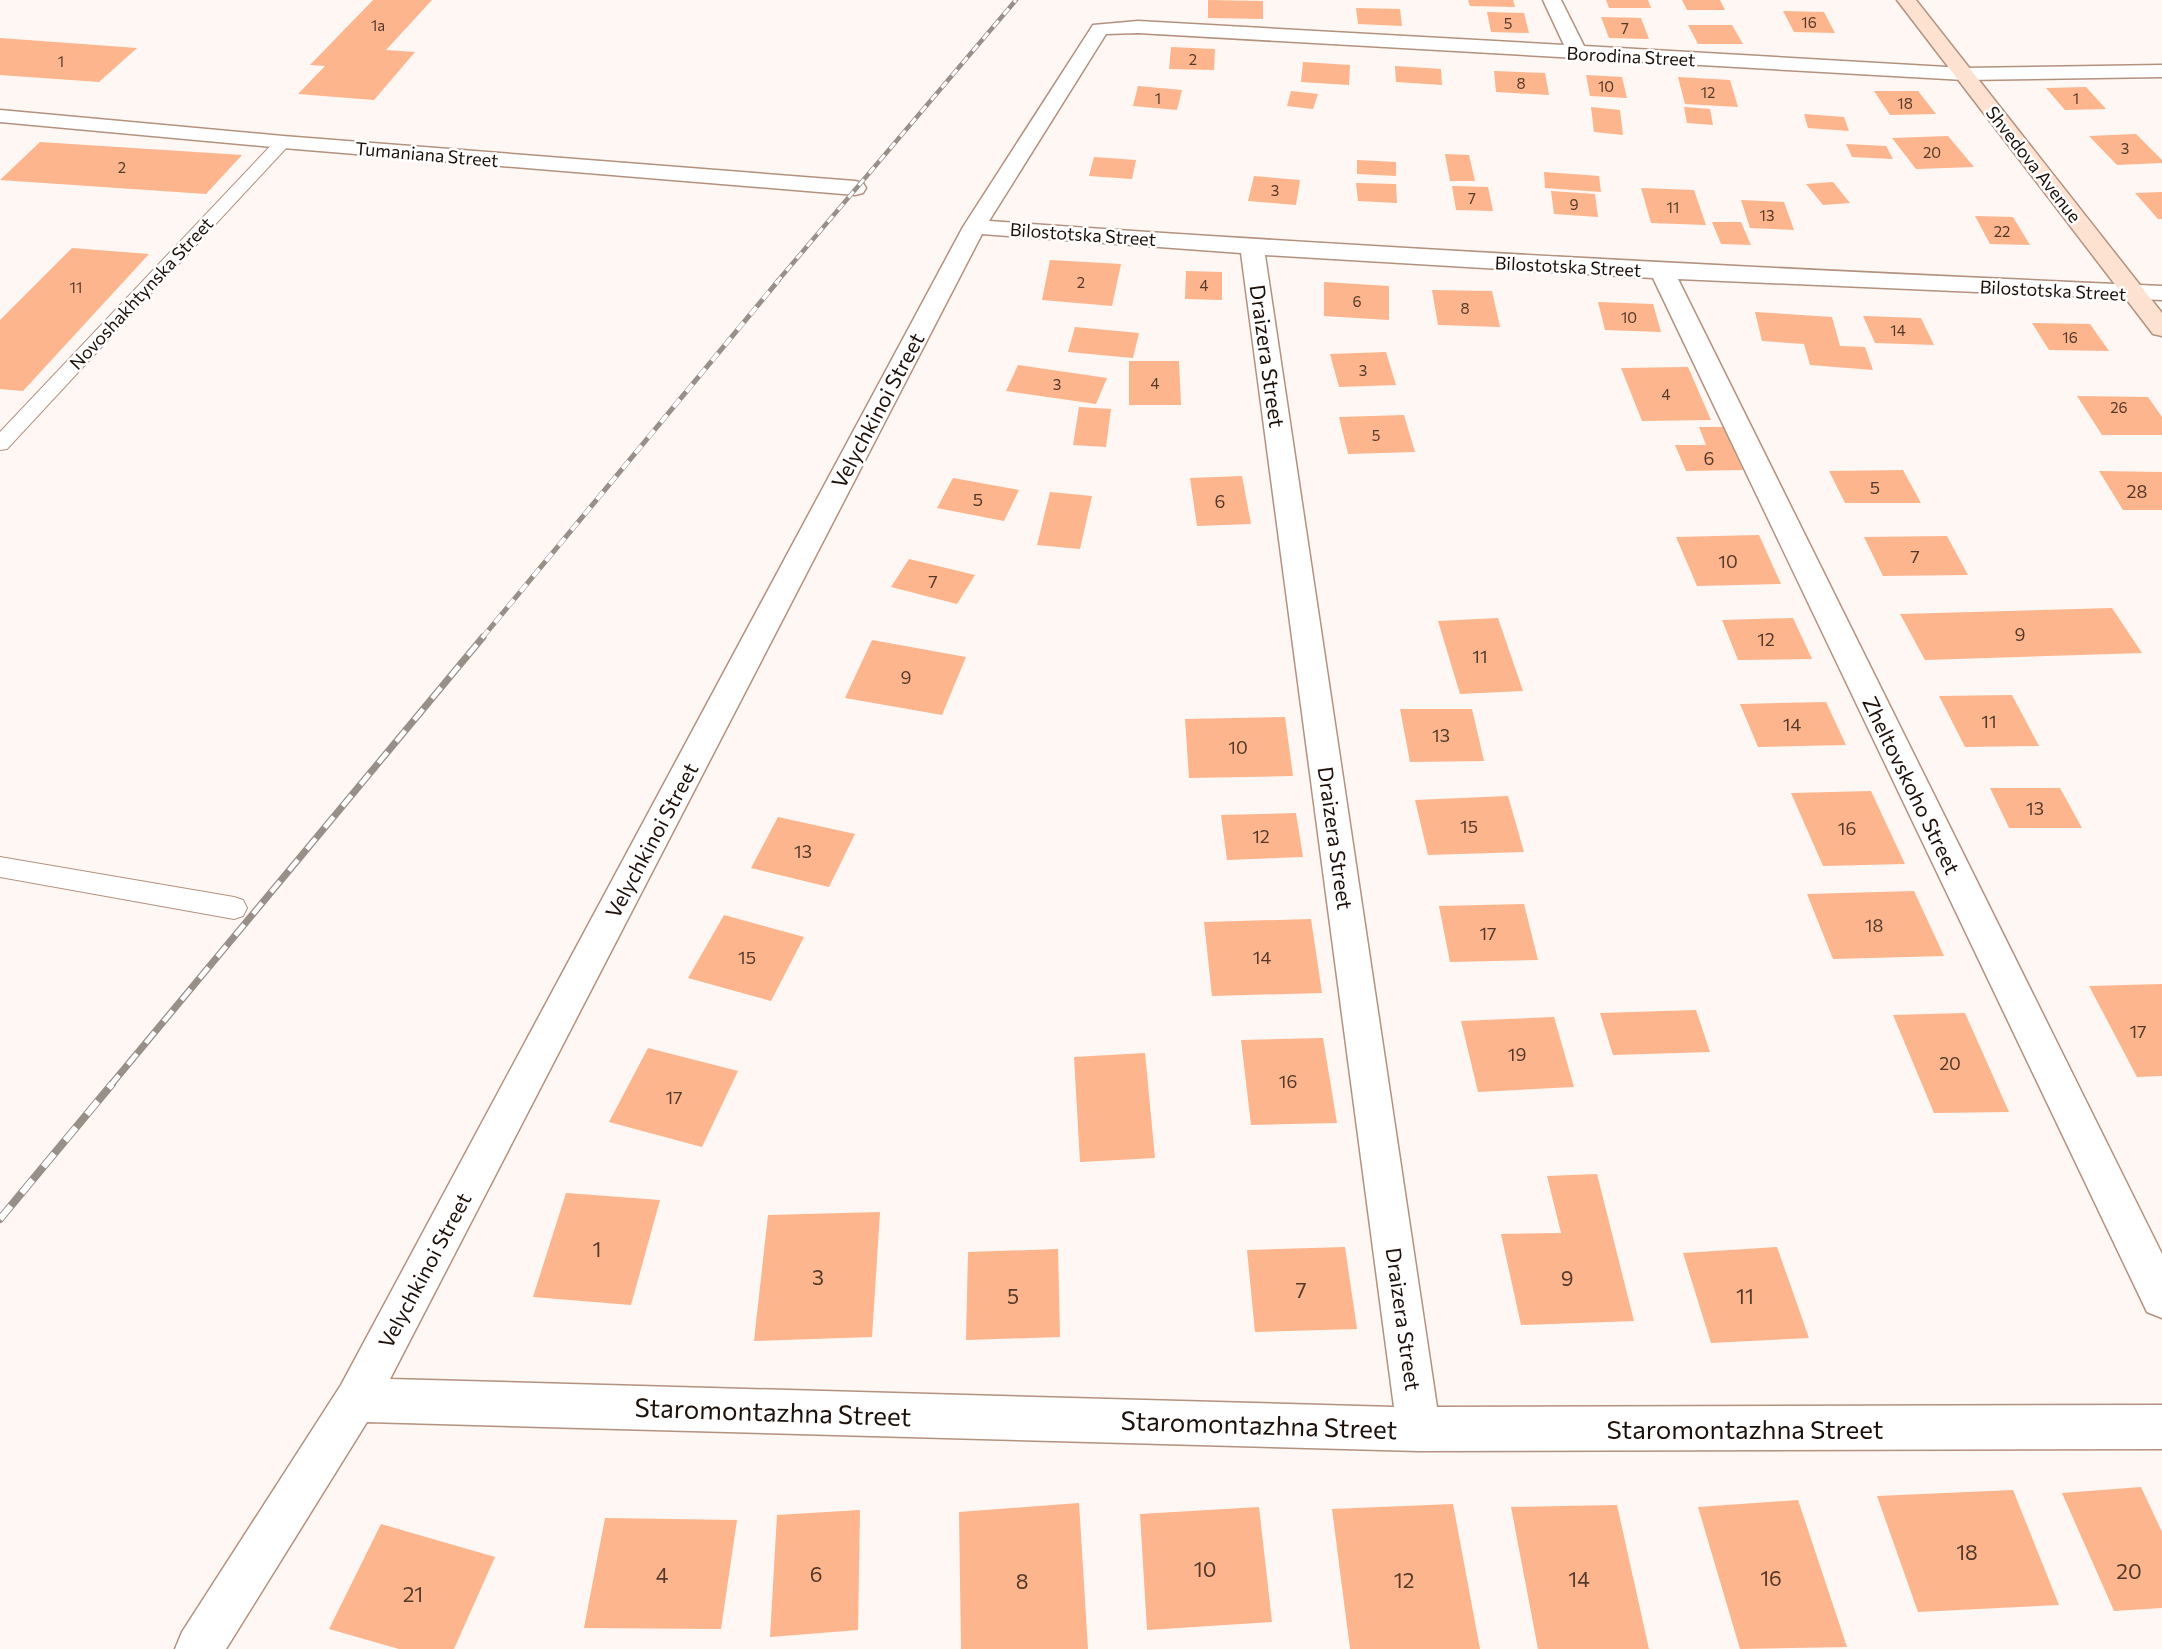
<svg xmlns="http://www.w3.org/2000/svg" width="2162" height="1649" viewBox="0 0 2162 1649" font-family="Commissioner,sans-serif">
<rect width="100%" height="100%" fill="#fff7f3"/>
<!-- building -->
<g fill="#fcb58d">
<path d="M373 0H432L386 50 415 52 374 100 298 94 325 66 310 65Z"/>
<path d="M1208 0 1263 1V19L1208 18Z"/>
<path d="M1468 0H1513L1515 7 1470 6Z"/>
<path d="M1606 0H1648L1651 8H1609Z"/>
<path d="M1682 0H1720L1725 10H1687Z"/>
<path d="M1356 8 1400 9 1402 26 1358 24Z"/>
<path d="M1783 11 1824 12 1835 33 1794 32Z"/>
<path d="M1487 12 1524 13 1529 33 1491 32Z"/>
<path d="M1601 17 1641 18 1649 39 1609 38Z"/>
<path d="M1688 25H1732L1743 44H1698Z"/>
<path d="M0 38 137 48 99 82 0 75Z"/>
<path d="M1171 47 1215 49 1214 70 1169 69Z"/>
<path d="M1303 62 1350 65 1349 85 1301 82Z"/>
<path d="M1395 66 1441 69 1442 85 1396 82Z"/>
<path d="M1494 71 1545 73 1549 95 1496 92Z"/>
<path d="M1586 75 1622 77 1627 98 1590 96Z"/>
<path d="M1678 77 1730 80 1738 107 1685 104Z"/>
<path d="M1138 86 1182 90 1177 110 1133 106Z"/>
<path d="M2086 87 2106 109 2065 110 2046 88Z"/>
<path d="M1291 91 1318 94 1313 109 1287 106Z"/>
<path d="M1874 91H1918L1936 114 1890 115Z"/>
<path d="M1591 107 1620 110 1623 135 1594 132Z"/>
<path d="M1684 107 1710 109 1713 125 1687 123Z"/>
<path d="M1804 114 1844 117 1849 131 1808 128Z"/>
<path d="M2136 134 2162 160V163L2117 165 2089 136Z"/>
<path d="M1948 136 1974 167 1916 169 1892 138Z"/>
<path d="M40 142 242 155 206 194 0 180Z"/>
<path d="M1846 144 1886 146 1893 159 1852 157Z"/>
<path d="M1445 154 1469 155 1475 181H1450Z"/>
<path d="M1094 157 1136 160 1132 179 1089 176Z"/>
<path d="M1357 160 1396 162V176L1357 174Z"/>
<path d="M1544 172 1599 176 1601 192 1545 188Z"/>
<path d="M1254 176 1300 180 1296 205 1248 201Z"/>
<path d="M1833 182 1850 203 1823 205 1806 184Z"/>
<path d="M1356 183 1396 184 1397 203 1358 201Z"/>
<path d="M1452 186 1488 187 1493 211 1456 210Z"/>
<path d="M1641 188 1694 190 1706 225 1651 223Z"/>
<path d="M1551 191 1595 194 1598 217 1554 214Z"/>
<path d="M2162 192V219H2158L2135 193Z"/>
<path d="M1741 200 1784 202 1794 230 1750 228Z"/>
<path d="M1975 216 2013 217 2030 245 1990 244Z"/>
<path d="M1712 222H1741L1751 245 1721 244Z"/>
<path d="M72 248 149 254 23 391 0 389V320Z"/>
<path d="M1050 260 1121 264 1112 306 1042 300Z"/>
<path d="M1186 271 1222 272V300L1185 299Z"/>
<path d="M1324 282 1389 286V320L1324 316Z"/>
<path d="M1432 290 1492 291 1500 327 1438 325Z"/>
<path d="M1598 302 1653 304 1661 332 1605 330Z"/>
<path d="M1755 312 1832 317 1840 346 1865 347 1873 370 1810 365 1804 344 1762 341Z"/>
<path d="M1863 316 1921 318 1934 345 1875 343Z"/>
<path d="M2032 323 2090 324 2109 351 2049 350Z"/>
<path d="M1075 327 1139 333 1133 358 1068 352Z"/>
<path d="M1386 352 1396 385 1339 387 1330 354Z"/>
<path d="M1129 361H1179L1181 405H1129Z"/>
<path d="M1018 365 1107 378 1096 404 1006 391Z"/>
<path d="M1688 367 1711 420 1642 421 1621 368Z"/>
<path d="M2077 396 2148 397 2162 417V435H2102Z"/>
<path d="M1079 407 1111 409 1106 447 1073 445Z"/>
<path d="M1404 415 1415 452 1348 454 1339 417Z"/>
<path d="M1699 427H1724L1743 470 1686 471 1675 445H1706Z"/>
<path d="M1903 470 1921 503H1845L1829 471Z"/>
<path d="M2099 471 2162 472V510H2123Z"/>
<path d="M1242 476 1251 524 1197 526 1190 478Z"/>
<path d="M953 478 1019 490 1004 521 937 508Z"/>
<path d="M1050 492 1092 496 1080 549 1037 545Z"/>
<path d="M1759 535 1781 584 1697 586 1676 537Z"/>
<path d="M1947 536 1968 575 1883 576 1864 537Z"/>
<path d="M909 559 975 575 957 604 891 587Z"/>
<path d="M2112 608 2142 653 1925 660 1900 614Z"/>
<path d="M1498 618 1523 691 1460 694 1438 621Z"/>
<path d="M1793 618 1812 659 1738 660 1722 620Z"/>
<path d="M872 640 966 657 942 715 845 698Z"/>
<path d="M2012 695 2039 746 1965 747 1939 696Z"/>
<path d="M1826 702 1846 745 1758 747 1740 704Z"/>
<path d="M1400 709H1472L1484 761 1410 762Z"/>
<path d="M1285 717 1293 776 1189 778 1185 719Z"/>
<path d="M1990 788H2060L2082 828H2009Z"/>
<path d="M1871 791 1905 864 1823 866 1791 793Z"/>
<path d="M1508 796 1524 852 1428 855 1415 800Z"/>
<path d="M1296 813 1303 857 1227 860 1221 815Z"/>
<path d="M778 817 855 834 829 887 751 868Z"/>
<path d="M1914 891 1944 956 1833 959 1807 894Z"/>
<path d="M1524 904 1538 960 1450 962 1439 906Z"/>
<path d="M724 915 804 937 771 1001 688 978Z"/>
<path d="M1311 919 1322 993 1212 996 1204 922Z"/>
<path d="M2162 984V1076L2137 1077 2089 986Z"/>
<path d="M1696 1010 1710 1052 1613 1055 1600 1013Z"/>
<path d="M1965 1013 2009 1112 1934 1113 1893 1015Z"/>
<path d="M1554 1017 1574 1087 1478 1092 1461 1021Z"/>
<path d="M1323 1038 1337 1123 1251 1125 1241 1040Z"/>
<path d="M648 1048 738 1071 702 1147 609 1122Z"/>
<path d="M1145 1053 1155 1158 1080 1162 1074 1057Z"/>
<path d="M1597 1174 1634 1321 1521 1325 1501 1234 1561 1233 1547 1176Z"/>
<path d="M566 1193 660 1200 631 1305 533 1297Z"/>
<path d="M880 1212 872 1337 754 1341 768 1215Z"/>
<path d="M1345 1247 1357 1329 1255 1332 1247 1250Z"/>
<path d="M1777 1247 1809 1338 1711 1343 1683 1253Z"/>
<path d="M1058 1249 1060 1337 966 1340 968 1252Z"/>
<path d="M2141 1487 2162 1532V1608L2114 1611 2062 1493Z"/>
<path d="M2013 1490 2059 1605 1918 1612 1877 1496Z"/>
<path d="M1798 1500 1847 1647 1740 1649 1698 1507Z"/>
<path d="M1079 1503 1088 1649H961L959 1512Z"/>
<path d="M1453 1504 1480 1649H1350L1332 1509Z"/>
<path d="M1617 1505 1649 1649H1538L1511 1507Z"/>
<path d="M1259 1507 1272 1622 1147 1630 1140 1514Z"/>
<path d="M860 1510 858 1630 770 1637 777 1515Z"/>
<path d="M605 1518 737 1520 721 1629 584 1628Z"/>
<path d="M381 1524 495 1557 454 1649H399L329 1629Z"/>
</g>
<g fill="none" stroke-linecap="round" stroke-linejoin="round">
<defs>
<g id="lane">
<path d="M283 137 291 142 289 145 7 449 0 450V432L277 139Z"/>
<path d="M0 857 234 897 243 900 247 908 243 916 234 919 0 877Z"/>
</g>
<g id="street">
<path d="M1543 0H1561L1584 46 1964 68 2162 65V77L1964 80 1138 33 1106 34 989 221C1380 249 1771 269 2162 286V300L1678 279 2162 1254V1318L2147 1312 1653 278 1265 255 1437 1407 2162 1405V1449L1419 1451 367 1422 226 1649H175L182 1632 341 1385 963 227 1093 25 1138 21 1564 45ZM982 234 1241 253 1394 1407 390 1379Z"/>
<path d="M0 110 283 136 855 181 863 183 866 188 863 193 855 195 283 148 0 122Z"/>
</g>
<path id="secondary" d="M1897 0H1916L2162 313V336L2153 334Z"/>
</defs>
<!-- lane casing -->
<use href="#lane" stroke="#b3917f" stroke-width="2"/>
<!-- street casing -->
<use href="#street" stroke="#b3917f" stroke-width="3"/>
<!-- secondary casing -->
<use href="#secondary" stroke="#b3917f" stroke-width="3"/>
<!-- lane -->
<use href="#lane" fill="#fff" fill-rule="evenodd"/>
<!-- street -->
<use href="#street" fill="#fff" fill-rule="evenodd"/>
<!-- secondary -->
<use href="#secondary" fill="#fde1d1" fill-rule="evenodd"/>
<defs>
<path id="rail-far3" d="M776 283 1016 0"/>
<path id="rail-far2" d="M482 638 778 281"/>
<path id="rail-far1" d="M110 1086 483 637"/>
<path id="rail" d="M0 1219 112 1084"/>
</defs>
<!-- rail-far3 casing -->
<use href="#rail-far3" stroke="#998f89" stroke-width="4.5"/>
<!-- rail-far2 casing -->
<use href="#rail-far2" stroke="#998f89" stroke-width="5"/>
<!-- rail-far1 casing -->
<use href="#rail-far1" stroke="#998f89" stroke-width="7"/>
<!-- rail casing -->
<use href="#rail" stroke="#998f89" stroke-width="8"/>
<!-- rail-far3 -->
<use href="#rail-far3" stroke="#fff" stroke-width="3" stroke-dasharray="8" stroke-linecap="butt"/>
<!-- rail-far2 -->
<use href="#rail-far2" stroke="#fff" stroke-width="4" stroke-dasharray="10" stroke-linecap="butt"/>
<!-- rail-far1 -->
<use href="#rail-far1" stroke="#fff" stroke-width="4.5" stroke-dasharray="14" stroke-linecap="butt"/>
<!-- rail -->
<use href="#rail" stroke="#fff" stroke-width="6" stroke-dasharray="17" stroke-linecap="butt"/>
</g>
<g text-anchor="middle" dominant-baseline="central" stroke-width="5" stroke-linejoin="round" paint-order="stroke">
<!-- far-number labels -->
<g font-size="15" fill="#54392a">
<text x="1809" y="22">16</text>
<text x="1508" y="23">5</text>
<text x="378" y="25">1а</text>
<text x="1625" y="28">7</text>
<text x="1193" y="59">2</text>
<text x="61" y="61">1</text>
<text x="1521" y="83">8</text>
<text x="1606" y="86">10</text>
<text x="1708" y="92">12</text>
<text x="1158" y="98">1</text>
<text x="2076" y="98">1</text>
<text x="1905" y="103">18</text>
<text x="2125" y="148">3</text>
<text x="1932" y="152">20</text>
<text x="122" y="167">2</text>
<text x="1275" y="190">3</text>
<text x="1472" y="198">7</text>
<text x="1574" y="204">9</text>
<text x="1673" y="207">11</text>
<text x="1767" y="215">13</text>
<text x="2002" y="231">22</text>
<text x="1081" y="282">2</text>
<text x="1204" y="285">4</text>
<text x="76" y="287">11</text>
<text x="1357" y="301">6</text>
<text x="1465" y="308">8</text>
<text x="1629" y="317">10</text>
<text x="1898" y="330">14</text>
<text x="2070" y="337">16</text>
<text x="1363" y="370">3</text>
<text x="1155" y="383">4</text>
<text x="1057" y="384">3</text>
<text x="1666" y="394">4</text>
<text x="2119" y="407">26</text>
<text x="1376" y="435">5</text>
</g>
<!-- far-street labels -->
<g font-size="18" fill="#1c1009" stroke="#fff">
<text transform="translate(1631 56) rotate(3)">Borodina Street</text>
<text transform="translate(427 154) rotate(5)">Tumaniana Street</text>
<text transform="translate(2034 164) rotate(52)">Shvedova Avenue</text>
<text transform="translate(1083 234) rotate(4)">Bilostotska Street</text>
<text transform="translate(1568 266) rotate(3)">Bilostotska Street</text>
<text transform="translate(2053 290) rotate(3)">Bilostotska Street</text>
<text transform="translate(141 293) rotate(-47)">Novoshakhtynska Street</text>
</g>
<!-- number labels -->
<g font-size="18" fill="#54392a">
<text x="1709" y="458">6</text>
<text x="1875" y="487">5</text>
<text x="2137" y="491">28</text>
<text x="978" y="499">5</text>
<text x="1220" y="501">6</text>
<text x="1915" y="556">7</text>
<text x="1728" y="561">10</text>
<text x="933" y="581">7</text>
<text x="2020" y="634">9</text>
<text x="1766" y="639">12</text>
<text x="1480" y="656">11</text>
<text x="906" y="677">9</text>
<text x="1989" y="721">11</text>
<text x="1792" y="724">14</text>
<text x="1441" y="735">13</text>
<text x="1238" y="747">10</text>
<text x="2035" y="808">13</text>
<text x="1469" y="826">15</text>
<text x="1847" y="828">16</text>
<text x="1261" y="836">12</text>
<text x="803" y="851">13</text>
<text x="1874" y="925">18</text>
<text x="1488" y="933">17</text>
<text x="747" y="957">15</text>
<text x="1262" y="957">14</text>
<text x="2138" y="1031">17</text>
<text x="1517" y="1054">19</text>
<text x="1950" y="1063">20</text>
<text x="1288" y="1081">16</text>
<text x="674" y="1097">17</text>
</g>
<!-- street labels -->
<g font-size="21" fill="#1c1009" stroke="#fff">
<text transform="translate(1268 356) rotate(82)">Draizera Street</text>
<text transform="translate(877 410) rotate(-62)">Velychkinoi Street</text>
<text transform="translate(1912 785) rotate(64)">Zheltovskoho Street</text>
<text transform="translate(1336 838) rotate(82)">Draizera Street</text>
<text transform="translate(651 840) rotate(-62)">Velychkinoi Street</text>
<text transform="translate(424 1270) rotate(-62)">Velychkinoi Street</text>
<text transform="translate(1404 1319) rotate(82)">Draizera Street</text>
</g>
<!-- near-number labels -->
<g font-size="21" fill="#54392a">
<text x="597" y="1248">1</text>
<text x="818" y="1276">3</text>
<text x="1567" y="1277">9</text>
<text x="1301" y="1289">7</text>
<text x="1013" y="1295">5</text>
<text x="1745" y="1295">11</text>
<text x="1967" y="1551">18</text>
<text x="1205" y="1568">10</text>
<text x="2129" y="1570">20</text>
<text x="816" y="1573">6</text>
<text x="662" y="1574">4</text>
<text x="1771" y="1577">16</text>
<text x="1579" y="1578">14</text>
<text x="1404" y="1579">12</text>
<text x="1022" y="1580">8</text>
<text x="413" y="1593">21</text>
</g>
<!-- near-street labels -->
<g font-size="26" fill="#1c1009" stroke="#fff">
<text transform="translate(773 1411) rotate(2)">Staromontazhna Street</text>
<text transform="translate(1259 1424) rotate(2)">Staromontazhna Street</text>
<text x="1745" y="1428">Staromontazhna Street</text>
</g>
</g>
</svg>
